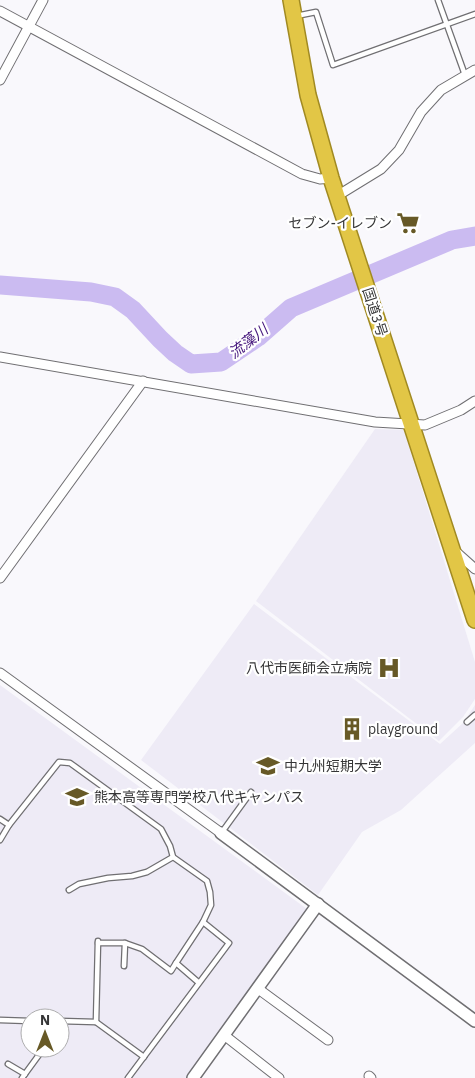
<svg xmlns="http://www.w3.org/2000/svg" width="475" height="1078" viewBox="0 0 475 1078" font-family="'IBM Plex Sans','Noto Sans JP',sans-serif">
<rect width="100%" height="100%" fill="#f9f8fc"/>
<!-- built -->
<g fill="#eeebf6" fill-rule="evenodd">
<path d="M375 429 404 430 475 662V699L463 717 439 741 256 601Z"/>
<path d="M254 604 440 744 463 723 475 705V743L401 810 362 832 318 895 141 760Z"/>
<path d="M0 685 307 909 257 988 189 1078H0ZM30 1018H60V1048H30Z"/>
</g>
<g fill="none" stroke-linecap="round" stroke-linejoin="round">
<!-- river -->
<path stroke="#cbbbf1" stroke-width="19" d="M0 285 91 292 115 297 133 310 160 339 175 353 191 364 221 362 258 337 291 308 452 240 475 236"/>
<defs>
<g id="service">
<path d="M438 0 465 75"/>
<path d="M296 16 316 12 333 65 475 14"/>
<path d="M467 722 475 715"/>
<path d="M0 819 9 825"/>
<path d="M222 832 251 792"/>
<path d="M0 840 9 825 59 762 70 763 161 829 170 846 173 857 207 881 210 892 211 905 203 922 176 963 198 982"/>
<path d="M69 890 79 884 108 878 132 876 147 872 173 857"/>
<path d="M98 943H125L142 949 171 971 176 963"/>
<path d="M124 966 125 943"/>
<path d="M0 1020 30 1021"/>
<path d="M60 1021 96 1022 144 1057"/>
<path d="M96 1022 98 941"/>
<path d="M8 1064 25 1074"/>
<path d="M22 1078 44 1048"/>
<path d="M128 1078 229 943 203 922"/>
</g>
<g id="minor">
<path d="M0 11 302 174 320 179 331 178"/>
<path d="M0 80 43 0"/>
<path d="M337 196 381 169 399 150 421 112 441 90 475 70"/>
<path d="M0 357 375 422 425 425 461 410 475 401"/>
<path d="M455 551 475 569"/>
<path d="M0 578 143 381"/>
<path d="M0 673 221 833"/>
<path d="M257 988 328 1040"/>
<path d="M224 1035 279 1078"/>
<path d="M369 1076 371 1078"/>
</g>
<g id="tertiary">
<path d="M221 833 475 1021"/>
<path d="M193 1078 318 904"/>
</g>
<path id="trunk" d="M291 0 308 95 331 178 475 620"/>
</defs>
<!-- service casing -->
<use href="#service" stroke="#706f72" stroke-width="7"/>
<!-- minor casing -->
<use href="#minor" stroke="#706f72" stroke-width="11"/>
<!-- tertiary casing -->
<use href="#tertiary" stroke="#706f72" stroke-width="14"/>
<!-- trunk casing -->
<use href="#trunk" stroke="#a18a22" stroke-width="18"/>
<!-- service -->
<use href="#service" stroke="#fff" stroke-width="4.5"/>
<!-- minor -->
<use href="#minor" stroke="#fff" stroke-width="9"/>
<!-- tertiary -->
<use href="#tertiary" stroke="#fff" stroke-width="11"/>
<!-- trunk -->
<use href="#trunk" stroke="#e2c646" stroke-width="15"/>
</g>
<!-- icons -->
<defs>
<symbol id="supermarket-bare" viewBox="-9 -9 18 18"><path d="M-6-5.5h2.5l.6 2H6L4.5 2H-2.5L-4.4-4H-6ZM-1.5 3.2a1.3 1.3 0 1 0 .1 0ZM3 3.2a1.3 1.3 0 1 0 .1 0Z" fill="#675926" stroke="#fff" stroke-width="2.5" paint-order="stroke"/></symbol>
<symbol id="hospital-bare" viewBox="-9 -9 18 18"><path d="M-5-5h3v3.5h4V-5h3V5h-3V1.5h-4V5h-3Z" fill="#675926" stroke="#fff" stroke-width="2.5" paint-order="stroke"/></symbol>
<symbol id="building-bare" viewBox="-9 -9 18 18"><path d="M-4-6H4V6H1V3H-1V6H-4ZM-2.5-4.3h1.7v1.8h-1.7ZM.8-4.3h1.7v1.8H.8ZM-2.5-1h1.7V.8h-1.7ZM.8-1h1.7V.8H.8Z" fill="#675926" stroke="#fff" stroke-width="2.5" paint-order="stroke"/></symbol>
<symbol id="university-bare" viewBox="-9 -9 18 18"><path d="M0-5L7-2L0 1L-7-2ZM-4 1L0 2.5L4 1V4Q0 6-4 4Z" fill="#675926" stroke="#fff" stroke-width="2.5" paint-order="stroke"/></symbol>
</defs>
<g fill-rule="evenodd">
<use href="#supermarket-bare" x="392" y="207" width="32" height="32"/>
<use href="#hospital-bare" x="373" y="652" width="32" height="32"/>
<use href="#building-bare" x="336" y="713" width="32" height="32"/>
<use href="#university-bare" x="252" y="750" width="32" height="32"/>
<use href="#university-bare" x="61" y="781" width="32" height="32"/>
</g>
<g text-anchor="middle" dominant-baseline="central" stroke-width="4.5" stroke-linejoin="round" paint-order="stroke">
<!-- poi labels -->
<g font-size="14" fill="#353536" stroke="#fff" text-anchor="start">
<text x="392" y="223" text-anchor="end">セブン-イレブン</text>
<text x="372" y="668" text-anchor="end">八代市医師会立病院</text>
<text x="368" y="729">playground</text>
<text x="284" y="766">中九州短期大学</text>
<text x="94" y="797">熊本高等専門学校八代キャンパス</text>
</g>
<!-- street labels -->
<g font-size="14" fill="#353536" stroke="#fff">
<text transform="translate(375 312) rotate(72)">国道3号</text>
</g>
<!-- water labels -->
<g font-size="15" font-style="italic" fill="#44157c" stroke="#fff">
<text transform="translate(248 341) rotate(-38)">流藻川</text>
</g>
</g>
<!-- north arrow -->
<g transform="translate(45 1033)"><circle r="24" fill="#ffffff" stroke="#aeaeaf"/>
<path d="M0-4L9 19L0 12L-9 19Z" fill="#675926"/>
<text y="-8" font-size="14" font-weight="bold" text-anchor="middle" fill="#353536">N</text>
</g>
</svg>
